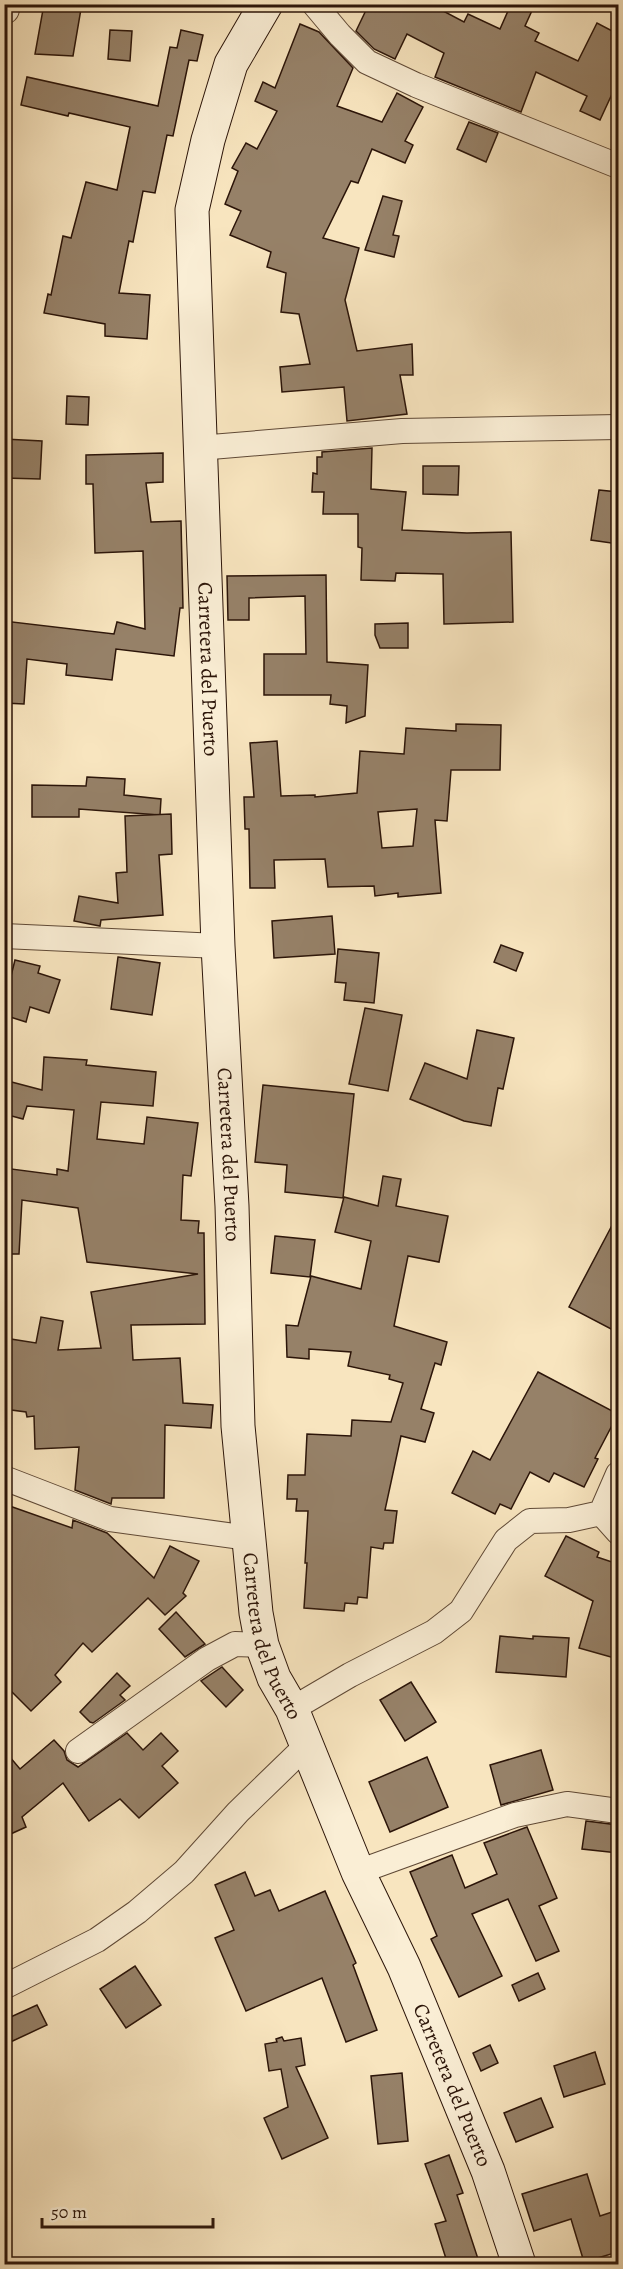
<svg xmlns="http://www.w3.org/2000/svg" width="623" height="2269" viewBox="0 0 623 2269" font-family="Alegreya,serif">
<rect width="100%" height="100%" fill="#f8e5bf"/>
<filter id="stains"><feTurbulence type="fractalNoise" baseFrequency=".00333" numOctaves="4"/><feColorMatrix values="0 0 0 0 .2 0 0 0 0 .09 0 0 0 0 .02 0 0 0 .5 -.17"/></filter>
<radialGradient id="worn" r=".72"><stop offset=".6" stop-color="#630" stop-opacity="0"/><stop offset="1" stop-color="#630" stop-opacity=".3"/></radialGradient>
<!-- building -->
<g fill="#968168" stroke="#2c1509" stroke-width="1.5" fill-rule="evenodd">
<path d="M44 4 81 9 73 56 35 54Z"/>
<path d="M369 4H430L464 22 468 14 500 29 511 4H535L525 26 539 33 535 41 578 61 597 23 618 34V81L600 120 580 111 587 96 536 72 521 112 435 77 444 53 407 34 395 59 374 49 356 31Z"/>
<path d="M300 24 319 32 353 68 337 106 382 122 397 93 423 107 405 141 413 145 405 163 372 149 358 183 351 181 323 238 359 248 345 300 357 351 412 344 413 375H400L407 414 347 421 344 387 282 392 280 367 310 364 299 314 281 312 286 273 267 267 271 252 230 235 241 211 225 204 238 171 232 168 246 143 257 149 277 111 255 101 263 82 275 88Z"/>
<path d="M110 30 132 31 130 61 108 59Z"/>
<path d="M181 30 203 35 197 61 189 60 173 136 167 135 155 193 143 191 133 242 129 241 119 293 150 295 147 339 105 336V324L44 313 48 294 51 295 63 236 71 238 86 182 117 190 130 127 69 113 68 116 21 105 27 77 158 106 170 47 177 48Z"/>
<path d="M469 122 498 133 486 162 457 149Z"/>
<path d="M383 196 402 201 393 235 399 236 394 257 365 250Z"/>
<path d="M67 396 89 397 88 425 66 424Z"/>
<path d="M4 439 42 441 40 479 4 478Z"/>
<path d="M372 448 371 489 406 492 402 530 467 533 511 532 513 622 444 624 443 574 396 573 395 581 361 580 362 548 358 547V514H323L324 492H312L313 473 317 474V457H322V452Z"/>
<path d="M163 453V482L146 483 151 522 181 521 183 608H180L174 656 116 649 112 680 66 675 67 664 27 659 24 704 4 703V621L114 634 117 622 145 629 143 551 95 553 93 484H86V455Z"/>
<path d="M423 466H459L458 495 423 494Z"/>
<path d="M599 490 618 492V544L591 540Z"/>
<path d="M326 575 327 662 368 665 365 716 346 723 347 706 330 704 331 695H264V654H306L305 596 249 598V620H228L227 576Z"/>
<path d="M408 623V648H380L375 635V624Z"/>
<path d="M456 724 501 725 500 770H451L447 821 435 820 441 893 398 897V893L375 896 374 886 328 887 325 859 274 860 275 888H250L249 829H245L244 797H254L250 743 277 741 281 796 315 795V797L357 793 360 751 404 754 406 728 456 731ZM417 809 413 846 382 848 378 812Z"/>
<path d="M87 777 125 779 124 795 161 799 160 815 79 809V817H32V785L86 786Z"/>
<path d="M171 814 172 854 159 855 163 915 101 920 100 926 74 921 79 896 118 903 116 873 127 872 125 816Z"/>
<path d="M332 916 335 954 274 958 272 921Z"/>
<path d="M501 945 523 953 516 971 494 962Z"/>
<path d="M338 949 379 953 374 1003 344 1000 346 983 335 982Z"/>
<path d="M118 957 160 963 152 1015 111 1009Z"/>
<path d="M15 960 40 966 38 973 60 980 49 1013 30 1007 26 1022 4 1015V987L8 988Z"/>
<path d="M365 1008 402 1015 388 1091 349 1084Z"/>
<path d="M477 1030 514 1038 503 1089 498 1088 491 1126 464 1121 410 1099 425 1063 467 1079Z"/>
<path d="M44 1057 87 1060 86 1065 156 1072 153 1106 101 1102 97 1139 144 1144 147 1117 198 1123 191 1176 183 1175 181 1220 199 1221 198 1233H204L205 1324 131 1325 133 1360 180 1358 183 1403 213 1405 211 1428 165 1425 164 1498H112L111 1504 75 1490 79 1447 35 1449 34 1416 27 1417 26 1412 4 1409V1338L36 1343 41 1317 63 1321 58 1350 101 1348 91 1292 198 1274 87 1262 78 1208 22 1200 19 1254H4V1168L57 1175V1169L68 1171 74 1110 27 1106 23 1119 4 1114V1080L42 1090Z"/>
<path d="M263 1085 354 1094 343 1198 285 1192 287 1165 255 1162Z"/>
<path d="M383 1176 401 1179 396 1206 448 1216 439 1262 408 1256 394 1326 447 1342 441 1365 435 1363 421 1409 434 1413 425 1442 401 1436 385 1510 397 1511 393 1543H384L383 1549 371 1547 367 1598 358 1597 357 1604 345 1603 344 1611 304 1608 307 1563H305L308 1511H296L297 1499H287L288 1475H305L307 1434 351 1436 352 1420 391 1422 403 1383 389 1379 390 1375 348 1366 351 1352 309 1349V1359L287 1357 286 1325 298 1326 311 1276 361 1289 371 1241 335 1232 344 1197 378 1206Z"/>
<path d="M618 1214V1320L613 1330 569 1307Z"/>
<path d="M275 1236 315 1240 310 1277 271 1273Z"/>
<path d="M538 1372 618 1414 595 1458 598 1459 584 1487 554 1473 549 1482 530 1472 511 1509 500 1504 495 1514 452 1493 473 1451 490 1460Z"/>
<path d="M4 1504 72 1528 73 1520 107 1533 154 1578 170 1546 199 1561 183 1593 186 1596 165 1615 148 1598 92 1652 83 1643 55 1675 61 1682 31 1711 4 1684Z"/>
<path d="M566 1536 599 1552 597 1557 618 1564V1659L579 1648 593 1601 545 1576Z"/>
<path d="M176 1612 205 1644 185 1657 159 1629Z"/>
<path d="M500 1636 533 1639V1636L569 1638 566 1677 496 1672Z"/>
<path d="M222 1667 243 1690 226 1707 201 1681Z"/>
<path d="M117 1673 130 1686 120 1695 125 1700 93 1723 90 1722 80 1712Z"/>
<path d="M411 1682 436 1722 405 1741 380 1700Z"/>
<path d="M127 1733 143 1750 161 1733 178 1751 162 1766 178 1783 139 1818 120 1799 89 1821 63 1783 22 1817 26 1827 4 1837V1750L20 1769 54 1740 64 1751 67 1760 78 1767Z"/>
<path d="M541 1750 553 1790 501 1805 490 1765Z"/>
<path d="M427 1757 448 1807 390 1832 369 1782Z"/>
<path d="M586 1821 618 1825V1853L582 1849Z"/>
<path d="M527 1827 557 1898 539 1906 559 1951 536 1961 508 1899 472 1914 502 1976 459 1997 431 1939 437 1936 410 1872 452 1855 465 1888 497 1874 484 1843Z"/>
<path d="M245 1872 255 1896 270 1890 279 1911 325 1891 356 1963 353 1965 377 2030 346 2042 322 1978 246 2011 215 1938 234 1930 215 1885Z"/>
<path d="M135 1966 161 2005 126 2028 100 1989Z"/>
<path d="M538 1973 545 1989 519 2001 512 1985Z"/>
<path d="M37 2005 47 2025 4 2045V2020Z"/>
<path d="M282 2037 284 2041 301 2038 305 2065 296 2067 328 2138 282 2159 264 2118 288 2107 281 2069 269 2071 265 2044 277 2042 276 2039Z"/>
<path d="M490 2045 498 2063 481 2071 473 2053Z"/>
<path d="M595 2052 605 2084 564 2097 554 2066Z"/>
<path d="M402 2073 408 2141 378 2144 371 2076Z"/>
<path d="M541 2098 553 2127 516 2142 504 2113Z"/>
<path d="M449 2155 463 2193 457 2195 480 2265H448L435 2224 446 2221 425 2164Z"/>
<path d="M587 2174 600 2216 618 2210V2252L584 2262 571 2219 534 2231 522 2194Z"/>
</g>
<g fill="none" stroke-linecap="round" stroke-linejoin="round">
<defs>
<g id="minor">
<path d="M314 4 340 35 367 62 416 85 618 166"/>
<path d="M199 448 402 431 618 427"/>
<path d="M4 936 218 946"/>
<path d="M4 1478 110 1519 249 1538"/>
<path d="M601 1513 618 1532"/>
<path d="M292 1709 350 1675 434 1632 461 1611 506 1540 530 1521 569 1520 601 1513 618 1474"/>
<path d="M78 1751 207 1659 235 1644 262 1645"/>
<path d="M358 1872 515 1815 567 1804 618 1811"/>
<path d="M4 1987 97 1940 137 1912 184 1872 238 1812 307 1745"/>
</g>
<path id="tertiary" d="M4 9 5 4"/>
<g id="secondary">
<path id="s1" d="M266 4 231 64 208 140 192 210 218 946 232 1206 238 1426 256 1613 262 1645 274 1678 292 1709 358 1872 404 1967 488 2171 519 2264"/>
</g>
</defs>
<!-- minor casing -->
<use href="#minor" stroke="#5f4936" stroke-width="26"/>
<!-- tertiary casing -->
<use href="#tertiary" stroke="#5f4936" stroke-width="32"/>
<!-- secondary casing -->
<use href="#secondary" stroke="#2c1509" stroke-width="35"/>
<!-- minor -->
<use href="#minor" stroke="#faeed5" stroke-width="24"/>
<!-- tertiary -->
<use href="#tertiary" stroke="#faeed5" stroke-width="30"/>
<!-- secondary -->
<use href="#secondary" stroke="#faeed5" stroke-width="33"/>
</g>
<g text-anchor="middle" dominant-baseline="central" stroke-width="4.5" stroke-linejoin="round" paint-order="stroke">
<!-- street labels -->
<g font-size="21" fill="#2c1509" stroke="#faeed5">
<text stroke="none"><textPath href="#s1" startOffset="680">Carretera del Puerto</textPath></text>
<text stroke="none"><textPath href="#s1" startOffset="1166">Carretera del Puerto</textPath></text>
<text stroke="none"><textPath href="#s1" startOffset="1652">Carretera del Puerto</textPath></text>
<text stroke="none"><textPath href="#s1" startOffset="2138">Carretera del Puerto</textPath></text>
</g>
</g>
<!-- margin -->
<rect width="623" height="2269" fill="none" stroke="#f8e5bf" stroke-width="24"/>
<rect x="6" y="6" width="611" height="2257" fill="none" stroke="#2c1509" stroke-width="3"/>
<rect x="12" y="12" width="599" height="2245" fill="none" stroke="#2c1509" stroke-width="1.5"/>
<!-- scale -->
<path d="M42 2218v9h171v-9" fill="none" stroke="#2c1509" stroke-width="3"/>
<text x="51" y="2218" font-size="18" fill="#2c1509" stroke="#faeed5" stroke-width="4.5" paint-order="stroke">50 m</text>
<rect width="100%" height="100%" filter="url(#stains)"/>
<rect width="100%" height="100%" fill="url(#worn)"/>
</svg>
